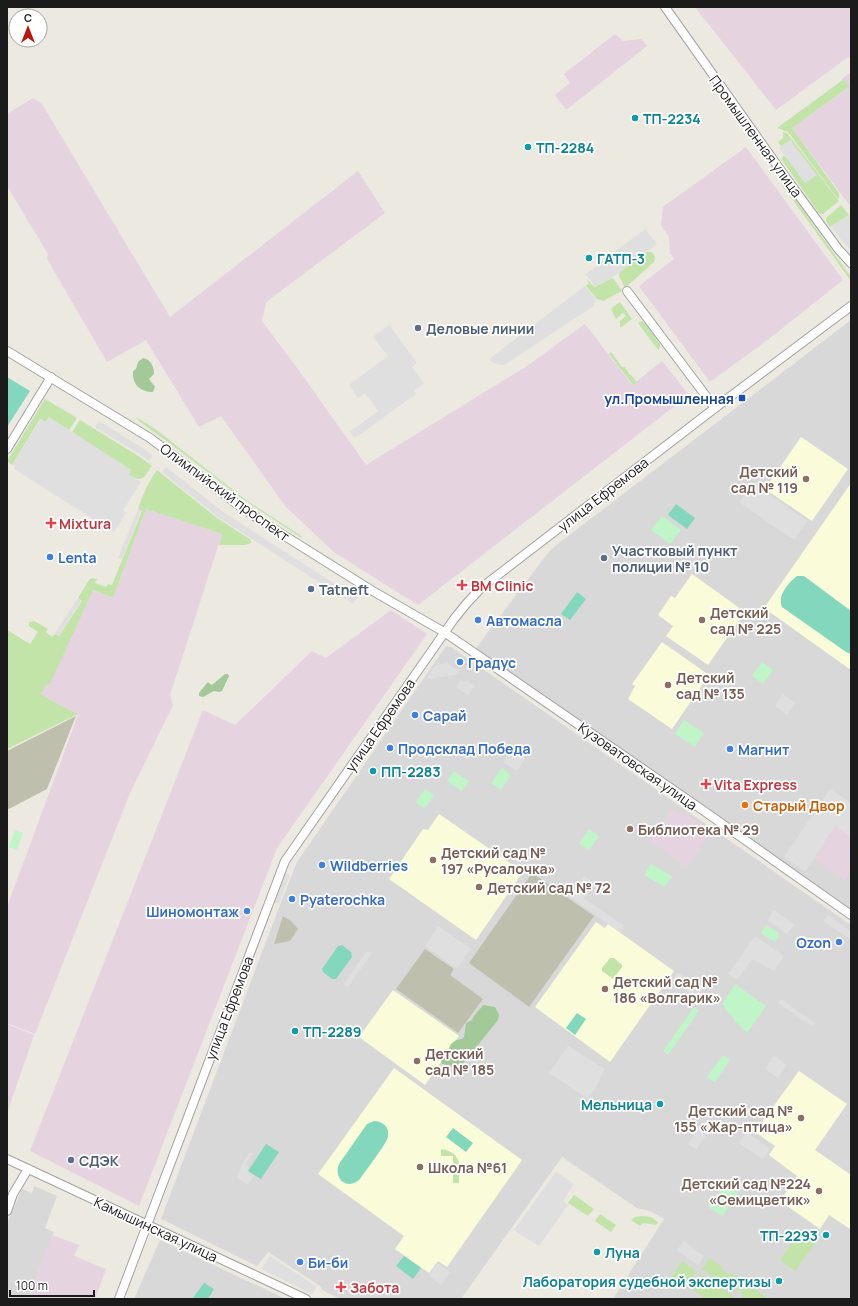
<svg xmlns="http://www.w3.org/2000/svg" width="858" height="1306" viewBox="0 0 858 1306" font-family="Manrope,sans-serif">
<rect width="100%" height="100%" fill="#ece9e1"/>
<!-- residential -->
<g fill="#d9d8d8">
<path d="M851 320V909L476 648 551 549Z"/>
<path d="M446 646 451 647 851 925V1299H613L664 1219 650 1211 637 1208 562 1157 461 1299H340L322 1290 320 1286 268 1252 257 1266 161 1219 278 910 297 862Z"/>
<path d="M34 1186 57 1196 45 1228 54 1232 28 1299H7V1224L13 1208H14L22 1189 32 1193Z"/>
<path d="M160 1240 286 1299H134Z"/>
</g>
<!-- industrial -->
<g fill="#e5d3e0">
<path d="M695 7H851V55L776 110Z"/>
<path d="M615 34 623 41 641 39 647 46 566 110 555 95 570 83 564 74Z"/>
<path d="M851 72V207L792 128 848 88 842 79Z"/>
<path d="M33 98 42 104 170 317 358 171 385 213 266 302 262 321 300 372 366 465 527 366 585 324 632 385 662 361 689 395 418 605 335 553 286 507 221 416 199 427 146 340 107 362 47 259 48 254 7 186V114Z"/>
<path d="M746 147 843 280 770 338 710 382 639 286 674 259 670 253 669 237 661 225 663 207Z"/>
<path d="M146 509 222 534 170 695 173 705 130 793 35 1034 7 1023V907L78 715 59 706 41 694 46 685 50 684 92 590 113 598Z"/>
<path d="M391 610 427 634 277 848 139 1206 30 1151 203 710 235 725 312 651 326 658Z"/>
<path d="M672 809 680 815 683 811 706 828 704 832 709 835 686 867 650 841Z"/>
<path d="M836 826 851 837V872L845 881 813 859Z"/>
<path d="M7 1024 34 1035 7 1113Z"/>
<path d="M52 1235 79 1245 74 1256 106 1269 95 1299H28Z"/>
</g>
<!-- education -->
<g fill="#fafcd9">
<path d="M801 437 848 469 812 521 765 489Z"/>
<path d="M851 483V670L764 608Z"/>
<path d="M692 574 745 612 708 665 666 636 673 626 658 615 671 596 675 598Z"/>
<path d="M662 642 709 675 672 729 628 699 635 686 632 684Z"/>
<path d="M439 814 523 872 476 940 389 879 423 829 428 830Z"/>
<path d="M596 922 605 928 608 924 674 971 610 1062 535 1007Z"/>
<path d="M393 990 459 1036 425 1085 359 1037Z"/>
<path d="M394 1068 522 1160 447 1267 438 1261 429 1273 395 1249 404 1236 318 1174Z"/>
<path d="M799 1071 847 1104 815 1150 851 1175 850 1229 829 1215 820 1229 780 1201 797 1176 769 1155 775 1146 755 1132Z"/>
</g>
<!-- construction -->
<g fill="#bec0ad">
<path d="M76 716 47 789 7 810V751Z"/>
<path d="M532 873 594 916 529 1007 469 963Z"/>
<path d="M283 916 291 921 298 929 290 941 274 944Z"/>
<path d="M425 949 454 969 450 975 483 999 458 1033 396 989Z"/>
</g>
<!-- grass -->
<g fill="#c2e4a9">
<path d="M844 79 849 87 792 128 839 193V198L838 199 788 132 777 128Z"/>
<path d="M783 132 787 133 839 201 823 214H821L818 212 782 160V157L784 156 787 158 805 183 791 140 781 146 778 142 783 138Z"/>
<path d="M784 184 851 277V281L782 185Z"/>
<path d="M841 205 849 215 830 227 826 221V218Z"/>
<path d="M646 252H651C655 254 656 258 654 262L625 288 619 276V272Z"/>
<path d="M612 278 614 279 622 291 603 301 597 299 586 286 589 283 587 281 588 280 593 286 595 287Z"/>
<path d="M620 302 632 319 620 328V321L626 316 623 313 616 319 611 309 613 307Z"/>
<path d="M642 321 645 323 660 344V347L658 350 638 323Z"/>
<path d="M611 352 622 367H625L630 375H631L637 382 633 385 609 354Z"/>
<path d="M45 399 77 418 69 430 49 418 46 422 40 419 12 465 7 461Z"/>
<path d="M136 417 154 428 246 500 303 537H300L241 498 184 454 139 421Z"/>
<path d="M80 420 140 457 152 466C143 478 143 484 128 474L131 470 72 432Z"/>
<path d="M157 470 217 518 251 540V543L245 545H219L222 534 146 509 113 598 93 590 50 684 46 685 41 694 59 705 78 714 7 749V630L30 644 38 632 29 626V622L34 621 48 629 46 632 52 637 55 634 59 636 82 601 78 598 89 580 92 578 97 579 95 583 106 587 108 584 112 585 142 511 138 509C143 494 148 483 157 470Z"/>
<path d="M610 958H614L622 965V967L613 979 602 971V968Z"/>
<path d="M441 1149C463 1153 459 1165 459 1183H453V1156H441Z"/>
<path d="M574 1195 594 1209 588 1216 568 1203Z"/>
<path d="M600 1214 616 1225 611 1232 595 1221Z"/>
<path d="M643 1216 651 1217 658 1222 656 1225 643 1223 640 1226 631 1220 635 1217Z"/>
<path d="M799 1233 815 1244 795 1271 780 1260Z"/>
<path d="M709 1259H711L722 1267V1270L729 1274 732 1273 745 1282 738 1292 736 1290 735 1292 702 1269Z"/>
<path d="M682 1261 695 1270 693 1280 687 1286H682L671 1278Z"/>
<path d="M700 1273 734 1297 733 1299H705L693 1290 698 1282Z"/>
<path d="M747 1284 769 1299H745L741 1296 742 1295 740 1293Z"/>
</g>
<!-- forest -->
<g fill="#a3c998">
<path d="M143 358C151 359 154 367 154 374L149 379 155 387 153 392C140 392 132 384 133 371L136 369 138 362Z"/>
<path d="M225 674H228L229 676 222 691 219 692 214 691 203 697 199 696V693L207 683 208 682 210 684 212 685Z"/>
<path d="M483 1005 495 1007 499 1015 498 1020 458 1070H456L453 1066 442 1064 441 1061 442 1059 448 1054 449 1048 451 1044 456 1040 462 1039 464 1037 466 1023 472 1020C475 1013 479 1011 483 1005Z"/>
</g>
<!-- park -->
<g fill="#bff5c7">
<path d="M662 516 681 530 670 544 651 530Z"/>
<path d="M762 662 773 670 763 684 752 676Z"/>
<path d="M684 720 704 733 695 747 675 734Z"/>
<path d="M502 768 511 775 501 790 491 783Z"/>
<path d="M454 771 469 781 462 791 447 781Z"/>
<path d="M425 789 434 795 425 809 416 802Z"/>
<path d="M589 829 599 836 589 850 579 844Z"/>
<path d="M15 830 23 833 17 850 9 847Z"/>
<path d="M651 864 672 876 665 887 644 875Z"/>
<path d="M766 925 780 934 775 942 761 933Z"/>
<path d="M735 984 766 1006 747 1033 736 1022 722 1004Z"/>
<path d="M694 1007 699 1011 668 1055 663 1051Z"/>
<path d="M723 1055 730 1060 715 1082 707 1077Z"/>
<path d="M725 1184 738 1193 722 1216 708 1207Z"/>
</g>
<!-- pitch -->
<g fill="#83d7bc">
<path d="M7 377 30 391 7 427Z"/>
<path d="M676 504 695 518 687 529 668 515Z"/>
<path d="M797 576H804L851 611V654L846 652 782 607C777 596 788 583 797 576Z"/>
<path d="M577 592 586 599 570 620 561 614Z"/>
<path d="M342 945 351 952 352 957 336 979H332L323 972 322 969 338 946Z"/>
<path d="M577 1013 586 1019 575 1035 566 1028Z"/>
<path d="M374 1121C382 1121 390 1127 388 1137 385 1146 366 1170 360 1179 348 1191 333 1179 339 1164L367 1124Z"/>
<path d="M453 1128 473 1143 466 1152 446 1137Z"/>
<path d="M266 1144 279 1152 261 1179 248 1171Z"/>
<path d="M404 1256 421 1268 413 1279 396 1266Z"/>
<path d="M204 1283 214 1289 208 1299H192Z"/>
</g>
<!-- parking -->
<g fill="#dfdfdf">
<path d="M790 140 817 175 805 183 779 148Z"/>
<path d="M849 216 851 219V250L842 241 831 226Z"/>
<path d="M645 229 657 244 619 273 595 287 586 274Z"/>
<path d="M585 286 597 301 594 303V306L504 365 493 363 489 359Z"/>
<path d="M389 325 417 363 412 367 424 383 414 391 416 394 355 438 350 432 378 411 365 393 358 398 349 385 388 356 373 337Z"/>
<path d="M49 417 131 470 129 475 141 482 123 510 126 513 114 532 14 469 15 466 12 465 41 419 46 422Z"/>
<path d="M99 421 144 449 153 456 149 461 140 454 95 427Z"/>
<path d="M166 467 226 514 357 598 353 604 218 517 162 472Z"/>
<path d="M753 483 807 521 794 540 739 502Z"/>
<path d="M138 509 141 511 122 559 118 558Z"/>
<path d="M78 598 81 601 59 636 55 633Z"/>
<path d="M447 663 459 671 456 675 426 679 436 665Z"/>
<path d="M461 680 464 682 466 680 475 686 468 695 456 687Z"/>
<path d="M783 694 795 703 787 715 775 706Z"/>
<path d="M511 749 525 759 517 771 503 762Z"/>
<path d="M830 789 851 803V837L835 826 805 872 784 857Z"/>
<path d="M285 873 290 875 279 904 273 902Z"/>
<path d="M584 876 594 883 584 898 624 926 620 932 570 897Z"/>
<path d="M774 910 794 925 787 934 767 920Z"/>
<path d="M828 915 851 931V940L823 921Z"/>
<path d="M438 926 471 948 457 969 425 946Z"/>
<path d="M755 936 784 956 774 971 752 959 737 980 728 974Z"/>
<path d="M367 951 372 953 348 987 344 984Z"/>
<path d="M678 972 703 991 698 998 673 981Z"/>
<path d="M781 999 815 1023 812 1026 778 1003Z"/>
<path d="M568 1046 605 1069 600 1078V1080L588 1099 549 1073Z"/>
<path d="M774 1056 787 1065 778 1078 765 1069Z"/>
<path d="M694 1125 707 1134 696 1150 688 1144 694 1136 689 1132Z"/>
<path d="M746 1132 770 1149 763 1159 739 1143Z"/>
<path d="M250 1152 253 1154 246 1164 249 1167 247 1171 254 1176 248 1185 237 1178 243 1162Z"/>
<path d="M556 1172 574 1184 563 1201 568 1205 539 1246 514 1230Z"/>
<path d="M684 1241 704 1256 698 1265 677 1250Z"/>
<path d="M270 1256 317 1287 312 1294 261 1269Z"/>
<path d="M438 1263 450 1272 441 1285 429 1276Z"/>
</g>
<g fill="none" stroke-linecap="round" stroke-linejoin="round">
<defs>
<g id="minor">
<path d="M665 7 786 178 839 250 851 263"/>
<path d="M627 291 715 408"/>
<path d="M7 351 150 438 237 504 269 526 371 590 444 632 704 811 851 915"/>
<path d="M7 449 51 377"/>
<path d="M7 1159 306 1299"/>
<path d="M7 1211 13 1194 28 1169"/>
<path d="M119 1299 285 861 454 619 467 603 481 588 715 408 851 306"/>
</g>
</defs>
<!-- minor casing -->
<use href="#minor" stroke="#a2a2a2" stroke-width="10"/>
<!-- minor -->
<use href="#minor" stroke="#fff" stroke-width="8"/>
</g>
<!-- markers -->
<g fill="#0f9aa8" stroke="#fff" stroke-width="1.5">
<circle cx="635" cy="118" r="4"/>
<circle cx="528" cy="147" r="4"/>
<circle cx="589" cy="258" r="4"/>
<circle cx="373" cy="771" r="4"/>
<circle cx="295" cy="1031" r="4"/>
<circle cx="660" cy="1104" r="4"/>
<circle cx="826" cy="1235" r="4"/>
<circle cx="597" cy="1252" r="4"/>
<circle cx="779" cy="1281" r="4"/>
</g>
<g fill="#5c6f8a" stroke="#fff" stroke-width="1.5">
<circle cx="418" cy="328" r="4"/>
<circle cx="604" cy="558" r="4"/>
<circle cx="311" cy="589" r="4"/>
<circle cx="71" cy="1160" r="4"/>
</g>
<rect fill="#1a4fb4" stroke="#fff" stroke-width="1.5" x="738" y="394" width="8" height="8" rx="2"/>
<g fill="#8d6e63" stroke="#fff" stroke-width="1.5">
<circle cx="806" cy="479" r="4"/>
<circle cx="702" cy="620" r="4"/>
<circle cx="668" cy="685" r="4"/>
<circle cx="630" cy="829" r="4"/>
<circle cx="433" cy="860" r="4"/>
<circle cx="479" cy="887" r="4"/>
<circle cx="605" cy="989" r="4"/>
<circle cx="417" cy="1061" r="4"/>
<circle cx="801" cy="1118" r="4"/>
<circle cx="420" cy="1167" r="4"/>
<circle cx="819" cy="1191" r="4"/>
</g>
<g fill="#e0444e" stroke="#fff" stroke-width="1.5">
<path d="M49 517h4v4h4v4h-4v4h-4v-4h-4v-4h4z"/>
<path d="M460 579h4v4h4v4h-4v4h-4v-4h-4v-4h4z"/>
<path d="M704 778h4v4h4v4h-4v4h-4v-4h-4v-4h4z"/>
<path d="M339 1281h4v4h4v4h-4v4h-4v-4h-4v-4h4z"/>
</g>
<g fill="#3f7fe0" stroke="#fff" stroke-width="1.5">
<circle cx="50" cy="557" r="4"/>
<circle cx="478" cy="620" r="4"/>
<circle cx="460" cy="662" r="4"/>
<circle cx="415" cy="715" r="4"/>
<circle cx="390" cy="748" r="4"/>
<circle cx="730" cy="749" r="4"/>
<circle cx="322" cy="865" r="4"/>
<circle cx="292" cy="899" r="4"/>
<circle cx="247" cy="911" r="4"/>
<circle cx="839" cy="942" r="4"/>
<circle cx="300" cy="1262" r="4"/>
</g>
<circle fill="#e8710a" stroke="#fff" stroke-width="1.5" cx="745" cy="805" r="4"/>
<g text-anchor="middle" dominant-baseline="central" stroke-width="3.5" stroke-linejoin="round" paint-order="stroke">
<!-- culture labels -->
<g font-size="14" font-weight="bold" fill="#0d838f" stroke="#fff" text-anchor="start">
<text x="643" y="118">ТП-2234</text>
<text x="536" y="147">ТП-2284</text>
<text x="597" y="258">ГАТП-3</text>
<text x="381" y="771">ПП-2283</text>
<text x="303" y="1031">ТП-2289</text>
<text x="652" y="1104" text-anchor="end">Мельница</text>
<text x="818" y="1235" text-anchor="end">ТП-2293</text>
<text x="605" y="1252">Луна</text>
<text x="771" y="1281" text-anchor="end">Лаборатория судебной экспертизы</text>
</g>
<!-- street labels -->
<g font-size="14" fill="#1b1b1b" stroke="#fff">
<text transform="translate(756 136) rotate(54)">Промышленная улица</text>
<text transform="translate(225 492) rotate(36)">Олимпийский проспект</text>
<text transform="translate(603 494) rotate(-38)">улица Ефремова</text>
<text transform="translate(380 725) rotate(-55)">улица Ефремова</text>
<text transform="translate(638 766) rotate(35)">Кузоватовская улица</text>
<text transform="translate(229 1008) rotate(-69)">улица Ефремова</text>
<text transform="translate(156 1229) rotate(25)">Камышинская улица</text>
</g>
<!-- service labels -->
<g font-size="14" font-weight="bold" fill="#4e5e75" stroke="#fff" text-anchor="start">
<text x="426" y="328">Деловые линии</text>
<text x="612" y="550">Участковый пункт<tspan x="612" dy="16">полиции № 10</tspan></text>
<text x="319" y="589">Tatneft</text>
<text x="79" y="1160">СДЭК</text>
</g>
<!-- transit labels -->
<g font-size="14" font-weight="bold" fill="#164399" stroke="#fff" text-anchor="end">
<text x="734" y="398">ул.Промышленная</text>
</g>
<!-- education labels -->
<g font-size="14" font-weight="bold" fill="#785e54" stroke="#fff" text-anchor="start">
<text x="798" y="471" text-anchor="end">Детский<tspan x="798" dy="16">сад № 119</tspan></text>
<text x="710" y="612">Детский<tspan x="710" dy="16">сад № 225</tspan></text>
<text x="676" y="677">Детский<tspan x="676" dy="16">сад № 135</tspan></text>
<text x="638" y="829">Библиотека № 29</text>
<text x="441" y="852">Детский сад №<tspan x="441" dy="16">197 «Русалочка»</tspan></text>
<text x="487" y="887">Детский сад № 72</text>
<text x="613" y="981">Детский сад №<tspan x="613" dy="16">186 «Волгарик»</tspan></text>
<text x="425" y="1053">Детский<tspan x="425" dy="16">сад № 185</tspan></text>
<text x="793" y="1110" text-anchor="end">Детский сад №<tspan x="793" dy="16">155 «Жар-птица»</tspan></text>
<text x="428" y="1167">Школа №61</text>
<text x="811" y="1183" text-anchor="end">Детский сад №224<tspan x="811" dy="16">«Семицветик»</tspan></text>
</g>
<!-- health labels -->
<g font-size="14" font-weight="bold" fill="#be3a42" stroke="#fff" text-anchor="start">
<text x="59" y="523">Mixtura</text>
<text x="471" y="585">BM Clinic</text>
<text x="714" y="784">Vita Express</text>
<text x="350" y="1287">Забота</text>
</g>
<!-- shop labels -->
<g font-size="14" font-weight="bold" fill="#366cbe" stroke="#fff" text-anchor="start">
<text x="58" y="557">Lenta</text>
<text x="486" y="620">Автомасла</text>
<text x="468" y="662">Градус</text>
<text x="423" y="715">Сарай</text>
<text x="398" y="748">Продсклад Победа</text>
<text x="738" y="749">Магнит</text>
<text x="330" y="865">Wildberries</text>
<text x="300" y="899">Pyaterochka</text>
<text x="239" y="911" text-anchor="end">Шиномонтаж</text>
<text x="831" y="942" text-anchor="end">Ozon</text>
<text x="308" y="1262">Би-би</text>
</g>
<!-- food labels -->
<g font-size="14" font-weight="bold" fill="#c56008" stroke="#fff" text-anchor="start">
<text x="753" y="805">Старый Двор</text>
</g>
</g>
<!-- border -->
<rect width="858" height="1306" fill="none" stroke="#1b1b1b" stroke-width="16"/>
<!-- north arrow -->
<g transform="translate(28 28)"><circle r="19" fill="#ffffff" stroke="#a4a4a4"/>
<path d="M0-3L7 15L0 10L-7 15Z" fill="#b9180d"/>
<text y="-6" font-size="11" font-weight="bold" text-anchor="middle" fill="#1b1b1b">С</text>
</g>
<!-- scale -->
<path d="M10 1290v6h84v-6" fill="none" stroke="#1b1b1b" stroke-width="2"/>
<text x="16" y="1290" font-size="12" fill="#1b1b1b" stroke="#ffffff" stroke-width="3" paint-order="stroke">100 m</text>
</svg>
